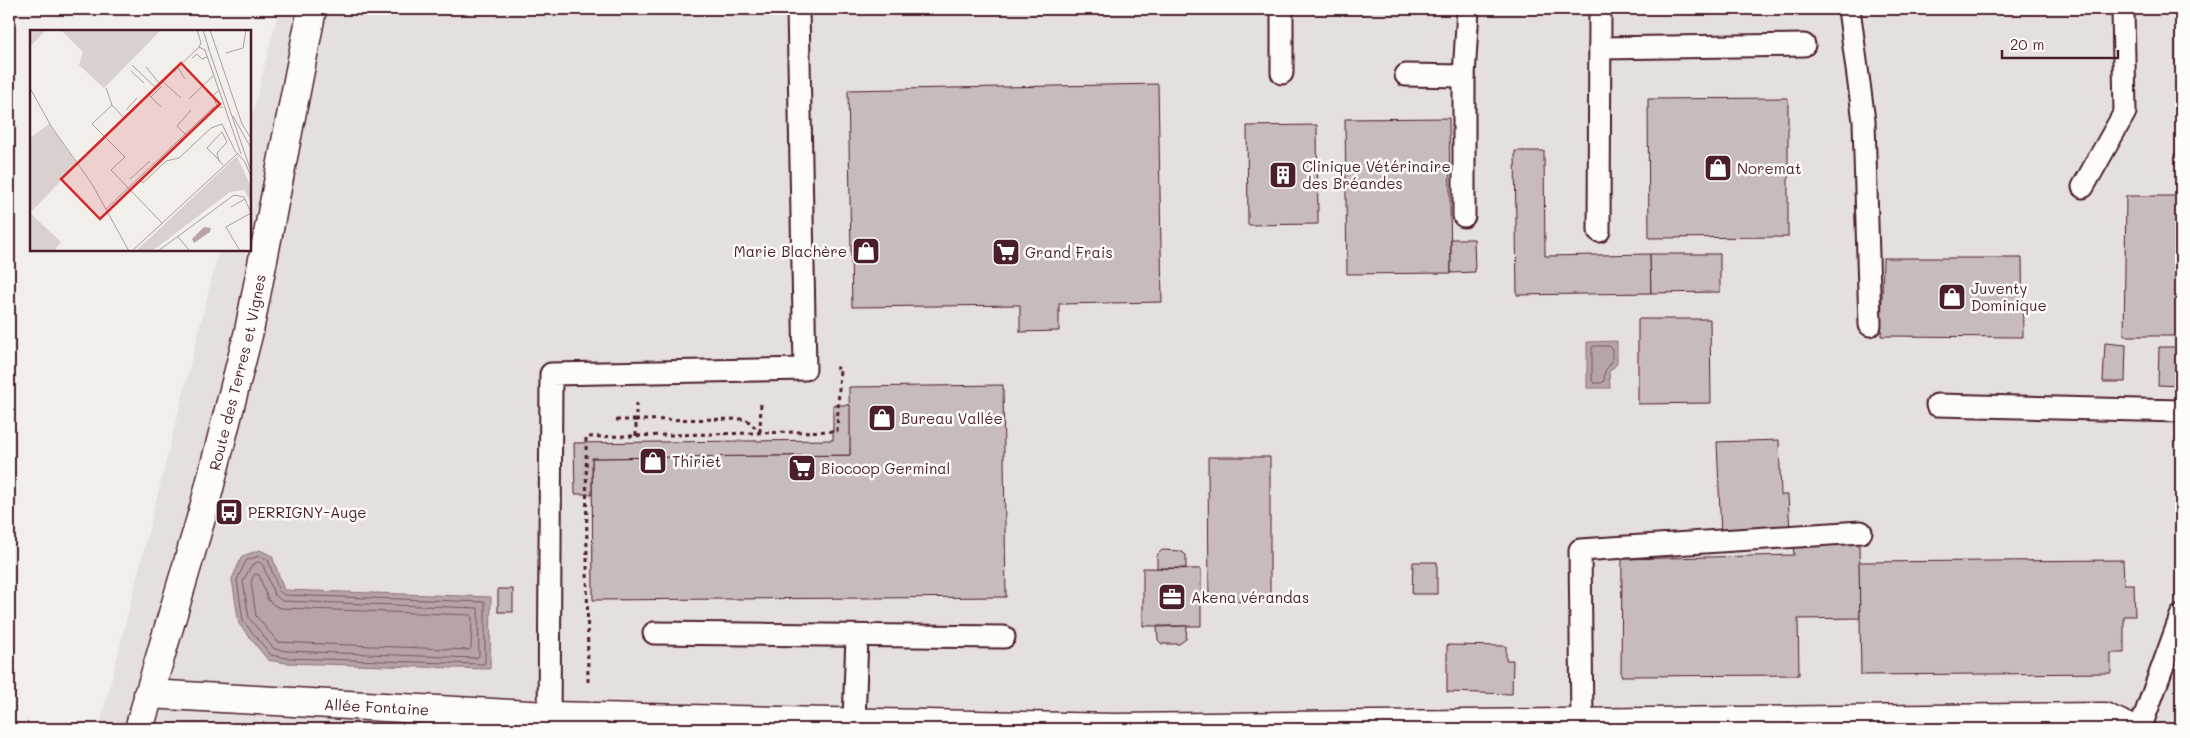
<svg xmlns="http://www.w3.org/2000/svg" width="2190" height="738" viewBox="0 0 2190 738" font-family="Mali,sans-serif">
<rect width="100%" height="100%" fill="#f2efeb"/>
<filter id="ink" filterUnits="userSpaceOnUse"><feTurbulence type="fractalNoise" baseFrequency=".02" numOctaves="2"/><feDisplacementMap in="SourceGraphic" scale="10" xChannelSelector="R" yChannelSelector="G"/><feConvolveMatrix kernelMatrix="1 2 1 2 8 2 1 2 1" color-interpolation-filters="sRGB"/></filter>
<g filter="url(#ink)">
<!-- built -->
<path fill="#e5dfdd" d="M279 9H2181V729H99L219 250H250V124Z"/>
<!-- water -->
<g fill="#b7a5a6" stroke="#8b6f75">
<path d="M1617 341V364L1609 372 1610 388H1587V342Z"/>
<path d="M260 550 272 556 284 590 491 597 490 669 286 663 268 660 239 624 232 579 242 556Z"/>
</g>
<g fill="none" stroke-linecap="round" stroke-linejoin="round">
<!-- shore -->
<g stroke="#76555c" stroke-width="1">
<path d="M1594 346H1609L1612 348V362L1605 371 1604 381 1602 383H1594L1592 381V349Z"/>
<path d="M260 556 268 560 279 591 284 595 485 602V663L482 664 286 658 271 655 243 621 237 580 246 561Z"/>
<path d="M259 562 263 565 274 594 282 601 478 608 479 656 476 658 287 651 274 649 249 618 243 581 251 566Z"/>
<path d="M255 574 259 575 268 600 274 605 281 608 471 615 472 617 471 648 469 650 278 642 256 616 251 582Z"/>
</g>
</g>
<!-- building -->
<g fill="#c8bbbb" stroke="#4a1f2b">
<path d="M1158 84 1162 302 1059 304V331L1020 332V305L852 307 848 90Z"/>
<path d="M1788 98V237L1649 238 1648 99Z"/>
<path d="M1449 118 1451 273 1347 274 1345 119Z"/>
<path d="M1317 125 1318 224 1248 225 1247 126Z"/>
<path d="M1515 151H1544L1545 256 1650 254 1651 293 1517 295Z"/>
<path d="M2126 196H2181V336H2124Z"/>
<path d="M1451 239H1474L1475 272 1451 273Z"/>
<path d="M1650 254H1720V292L1651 293Z"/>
<path d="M1883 258H2022L2023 337 1881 336Z"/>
<path d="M1638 319H1710L1711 403 1638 404Z"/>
<path d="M2105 343 2126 345 2125 382H2103Z"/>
<path d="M2159 347H2181V386L2158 385Z"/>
<path d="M1003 385 1006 597 593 600 592 458 850 455 849 387Z"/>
<path d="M833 405H850V455L592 458V494H575L574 443 833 440Z"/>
<path d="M1779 440 1781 495H1788L1790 532 1721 535 1717 442Z"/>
<path d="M1208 457H1270V602L1209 601Z"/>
<path d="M1859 543 1860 618 1798 619 1799 675 1621 676 1622 559 1794 555 1793 545Z"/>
<path d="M1162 550 1180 551 1186 555V568H1157V555Z"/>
<path d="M2123 560 2124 584H2134L2135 616H2124V653H2111V673L1861 675 1859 562Z"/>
<path d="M1413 562H1437V594H1412Z"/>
<path d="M1143 568 1201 569V626H1143Z"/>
<rect x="498" y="589" width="15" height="23"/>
<path d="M1187 626 1186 639 1179 644H1162L1158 640 1157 627Z"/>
<path d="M1447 645 1506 646V660H1513L1512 694 1447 692Z"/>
</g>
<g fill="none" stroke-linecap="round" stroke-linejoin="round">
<defs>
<g id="service">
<path d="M1849 9 1864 121 1870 325"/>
<path d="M1600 48 1804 45"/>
<path d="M1282 73V9"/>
<path d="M1406 75 1464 76 1468 9"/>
<path d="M1464 76V216"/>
<path d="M2083 187 2125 112 2123 9"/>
<path d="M1599 231 1600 9"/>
<path d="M1937 405 2181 411"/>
<path d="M654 633 1004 637"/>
<path d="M854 722 857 636"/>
<path d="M1582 723 1580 550 1861 532"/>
<path d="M549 729 551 374 805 369 798 9"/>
<path d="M2140 729 2181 616"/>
</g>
<g id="minor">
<path id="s1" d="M148 694 549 716 1115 728 2104 717 2131 729"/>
<path id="s2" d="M139 729 204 508 249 331 312 9"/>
</g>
</defs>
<!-- service casing -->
<use href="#service" stroke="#4a1f2b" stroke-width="25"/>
<!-- minor casing -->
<use href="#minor" stroke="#4a1f2b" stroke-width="31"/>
<!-- path -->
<g stroke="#4a1f2b" stroke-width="3" stroke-dasharray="4 4" stroke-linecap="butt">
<path d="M636 403V420L746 419 760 432"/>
<path d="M616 420H636V436"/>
<path d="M760 432 761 401"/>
<path d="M588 682 586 437 837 431 840 368H835"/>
</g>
<!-- service -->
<use href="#service" stroke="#fdfcf7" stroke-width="21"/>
<!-- minor -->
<use href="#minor" stroke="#fdfcf7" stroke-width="28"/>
</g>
</g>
<!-- icons -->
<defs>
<symbol id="shop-square" viewBox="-11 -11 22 22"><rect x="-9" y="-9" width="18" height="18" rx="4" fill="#4a1f2b" stroke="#fdfcf7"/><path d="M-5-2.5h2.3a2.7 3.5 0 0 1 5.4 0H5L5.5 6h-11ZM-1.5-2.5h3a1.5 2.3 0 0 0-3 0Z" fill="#fff"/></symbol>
<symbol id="building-square" viewBox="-11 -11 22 22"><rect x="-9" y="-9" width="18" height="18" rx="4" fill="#4a1f2b" stroke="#fdfcf7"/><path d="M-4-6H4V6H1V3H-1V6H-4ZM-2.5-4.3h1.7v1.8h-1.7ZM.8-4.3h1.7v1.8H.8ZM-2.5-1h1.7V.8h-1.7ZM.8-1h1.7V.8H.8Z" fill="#fff"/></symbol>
<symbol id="supermarket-square" viewBox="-11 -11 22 22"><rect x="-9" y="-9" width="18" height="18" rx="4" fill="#4a1f2b" stroke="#fdfcf7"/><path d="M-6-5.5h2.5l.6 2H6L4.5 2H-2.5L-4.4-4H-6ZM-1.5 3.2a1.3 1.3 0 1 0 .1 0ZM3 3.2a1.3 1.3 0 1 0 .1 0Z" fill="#fff"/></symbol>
<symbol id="bus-square" viewBox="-11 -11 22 22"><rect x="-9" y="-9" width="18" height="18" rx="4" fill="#4a1f2b" stroke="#fdfcf7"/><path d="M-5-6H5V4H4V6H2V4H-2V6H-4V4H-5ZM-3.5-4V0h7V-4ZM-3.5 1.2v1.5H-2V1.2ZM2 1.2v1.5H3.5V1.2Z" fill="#fff"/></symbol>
<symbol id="office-square" viewBox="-11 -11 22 22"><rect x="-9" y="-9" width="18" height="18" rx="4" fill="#4a1f2b" stroke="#fdfcf7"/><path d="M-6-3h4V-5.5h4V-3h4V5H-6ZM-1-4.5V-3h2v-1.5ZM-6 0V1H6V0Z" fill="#fff"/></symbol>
</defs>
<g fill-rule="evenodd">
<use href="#shop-square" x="1702" y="152" width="32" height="32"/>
<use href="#building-square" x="1267" y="159" width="32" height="32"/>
<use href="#shop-square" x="850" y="235" width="32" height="32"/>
<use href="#supermarket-square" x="990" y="236" width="32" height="32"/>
<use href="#shop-square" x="1936" y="281" width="32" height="32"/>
<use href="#shop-square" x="866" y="402" width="32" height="32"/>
<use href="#shop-square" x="637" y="445" width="32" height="32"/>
<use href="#supermarket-square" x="786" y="452" width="32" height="32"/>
<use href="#bus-square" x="213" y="496" width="32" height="32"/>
<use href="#office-square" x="1156" y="581" width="32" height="32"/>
</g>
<g text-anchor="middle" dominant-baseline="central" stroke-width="5" stroke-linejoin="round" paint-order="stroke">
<!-- poi labels -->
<g font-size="15" fill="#4a1f2b" stroke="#fdfcf7" text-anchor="start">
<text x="1302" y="166">Clinique Vétérinaire<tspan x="1302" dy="17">des Bréandes</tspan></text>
<text x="1737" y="168">Noremat</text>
<text x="847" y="251" text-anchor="end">Marie Blachère</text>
<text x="1025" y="252">Grand Frais</text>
<text x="1971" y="288">Juventy<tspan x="1971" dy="17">Dominique</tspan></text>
<text x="901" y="418">Bureau Vallée</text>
<text x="672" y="461">Thiriet</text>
<text x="821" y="468">Biocoop Germinal</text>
<text x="248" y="512">PERRIGNY-Auge</text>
<text x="1191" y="597">Akena vérandas</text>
</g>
<!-- street labels -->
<g font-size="15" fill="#4a1f2b" stroke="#fdfcf7">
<text stroke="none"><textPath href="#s2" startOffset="370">Route des Terres et Vignes</textPath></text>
<text stroke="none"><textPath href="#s1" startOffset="229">Allée Fontaine</textPath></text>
</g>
</g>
<!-- overview -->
<g transform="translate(30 30)">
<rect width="221" height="221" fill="#f2efeb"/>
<path d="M0 0H16L0 17ZM31 0H131L74 58 49 35 53 22ZM19 94 47 134 0 183 31 212 24 221H0V108ZM207 126 221 157V173L214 160 200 162 122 221H106Z" fill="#d9d0cf"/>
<path d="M174 197 181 198 180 202 164 213 162 209Z" fill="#b7a5a6"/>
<path fill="none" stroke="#af9c9e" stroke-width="1" d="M167 0 171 13 169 17M173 0 179 19M180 0 212 94 222 110M169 17 175 20 211 124M178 17 222 144M196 23 213 18 216 0M162 28 167 24 172 29 177 27M102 35 125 57M147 36 155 49M116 37 129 53M101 41 114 53M132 51 151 68M0 58 21 96 62 154 99 221M76 58 82 75 94 88M118 64 131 77M121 67 132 56M159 69 183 46M82 75 62 94 95 127 81 140 132 193M187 76 183 66 188 61M96 80 107 68M203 86 222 120M156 105 147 96 161 80M189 131 187 123 197 112 192 102 177 118 186 127 193 135M49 133 169 17M100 149 120 131M110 149 113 153 136 131 149 128 181 98 192 94 205 121 215 132 222 149M201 177 215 169M76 179 184 77H193M148 207 160 221M102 221 207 124M128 221 204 165 214 167 222 185M210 221 196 197 221 183"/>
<path fill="#d62828" fill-opacity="0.15" stroke="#d62828" stroke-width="2.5" d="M151 33 190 74 70 189 31 149Z"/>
<rect width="221" height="221" fill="none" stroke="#4a1f2b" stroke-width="2.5"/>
</g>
<!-- margin -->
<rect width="2190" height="738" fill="none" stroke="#fdfcf7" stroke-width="30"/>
<rect x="15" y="15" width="2160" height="708" fill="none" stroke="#4a1f2b" stroke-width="2" filter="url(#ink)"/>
<!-- scale -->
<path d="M2002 50v8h116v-8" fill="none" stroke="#4a1f2b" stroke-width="2.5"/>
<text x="2010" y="50" font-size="15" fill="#4a1f2b" stroke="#fdfcf7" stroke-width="4" paint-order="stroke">20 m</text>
</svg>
